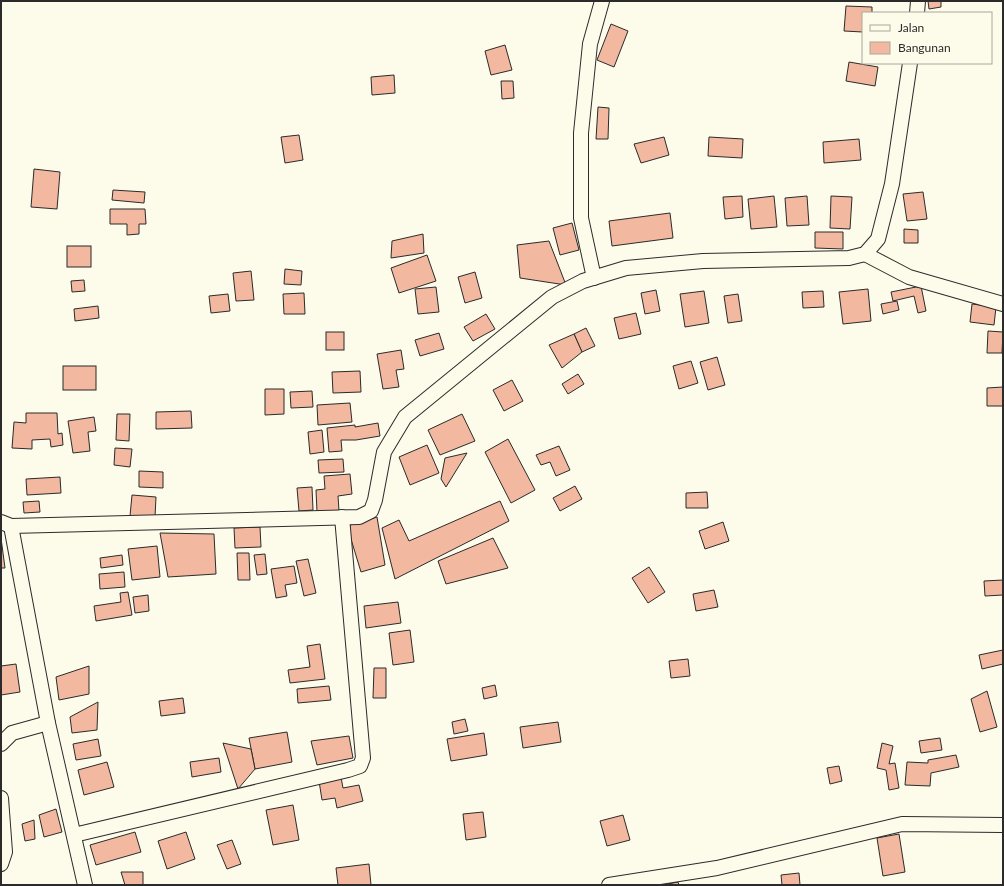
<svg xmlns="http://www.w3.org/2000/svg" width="1004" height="886" viewBox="0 0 1004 886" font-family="Lato,sans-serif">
<rect width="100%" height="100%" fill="#fdfbea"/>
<!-- building -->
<g fill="#f2b8a0" stroke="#2b2b2b">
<path d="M928 1H941V7L929 9Z"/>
<path d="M846 6 872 7V13H863V32L844 31Z"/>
<path d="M611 24 628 31 614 67 597 60Z"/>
<path d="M505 45 512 70 491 75 485 51Z"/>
<path d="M849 62 878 67 875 86 846 81Z"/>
<path d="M394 75 395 93 372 95 371 77Z"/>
<path d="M501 81H513L514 98 502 99Z"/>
<path d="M598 107 609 108 608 139H596Z"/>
<path d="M299 135 303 160 285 163 281 137Z"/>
<path d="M664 137 669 155 641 163 634 144Z"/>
<path d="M709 137 743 139 742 158 708 156Z"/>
<path d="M859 139 861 160 824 163 823 142Z"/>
<path d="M34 169 60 172 57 209 31 207Z"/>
<path d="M113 190 145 192 144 203 112 200Z"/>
<path d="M923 192 927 219 907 221 903 194Z"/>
<path d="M742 196 743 217 725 219 723 197Z"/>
<path d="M774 196 777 227 751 229 748 199Z"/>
<path d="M807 196 809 225 787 226 785 198Z"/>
<path d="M831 196 852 197 850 229 830 228Z"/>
<path d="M110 209H145L146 224H139V234L127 235V224H110Z"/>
<path d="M670 213 673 238 612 246 609 221Z"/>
<path d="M572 223 579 250 560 255 553 228Z"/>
<path d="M904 229 918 230V243H904Z"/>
<path d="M815 232H843V249L815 248Z"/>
<path d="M423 234 424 253 391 258 392 241Z"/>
<path d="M549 241 566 285 520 278 517 245Z"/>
<rect x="67" y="246" width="24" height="21"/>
<path d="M427 255 436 281 399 293 391 268Z"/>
<path d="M285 269 302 271 301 285 284 284Z"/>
<path d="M251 271 254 300 236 301 233 273Z"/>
<path d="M475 272 482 298 465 303 458 277Z"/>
<path d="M84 280 85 291 72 292 71 281Z"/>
<path d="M921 286 926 311 918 313 914 296 893 301 891 292Z"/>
<path d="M436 287 439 312 418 314 415 289Z"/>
<path d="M868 289 871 321 843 324 839 292Z"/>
<path d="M656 290 660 311 645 314 641 293Z"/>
<path d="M704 291 709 323 685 327 680 294Z"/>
<path d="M823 291 824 307 803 308 802 292Z"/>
<path d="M304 293 305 314H284L283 294Z"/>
<path d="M228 294 230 311 211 313 209 296Z"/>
<path d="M738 294 742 321 728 323 724 296Z"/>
<path d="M897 301 899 310 883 314 881 304Z"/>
<path d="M972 304 996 307 994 325 970 322Z"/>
<path d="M98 306 99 318 75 321 74 309Z"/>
<path d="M636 313 641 334 619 339 614 318Z"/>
<path d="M486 314 495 329 473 341 464 327Z"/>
<path d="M586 328 595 346 582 352 574 334Z"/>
<path d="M988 331 1003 332 1002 353H987Z"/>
<rect x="326" y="332" width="18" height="18"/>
<path d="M439 333 444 349 420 356 415 340Z"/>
<path d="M574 334 582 352 562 368 549 345Z"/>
<path d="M401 350 404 369 396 370 399 387 383 389 377 354Z"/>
<path d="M717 357 725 385 708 390 700 362Z"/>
<path d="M691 361 698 383 679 389 673 366Z"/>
<rect x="63" y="366" width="33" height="24"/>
<path d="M360 371 361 392 333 393 332 372Z"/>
<path d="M578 374 584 384 568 394 562 384Z"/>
<path d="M512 380 523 401 504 411 493 390Z"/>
<path d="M1003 387V406H987V388Z"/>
<path d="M265 389H284V414L265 415Z"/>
<path d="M312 391 313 407 291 408 290 392Z"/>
<path d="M350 403 352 422 318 425 317 405Z"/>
<path d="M191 411 192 428 156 429V412Z"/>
<path d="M26 413H57L58 434 62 433 63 445 51 447 50 439 32 440V449L12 448 14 422 26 423Z"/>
<path d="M117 414H130L129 441 116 440Z"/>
<path d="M462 414 475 441 440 455 428 430Z"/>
<path d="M94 417 96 431 88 432 90 451 73 453 68 421Z"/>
<path d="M378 423 380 436 356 440H341L342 451 329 452 327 428 355 425V427Z"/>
<path d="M322 430 324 452 310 454 308 432Z"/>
<path d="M508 439 535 490 511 503 485 452Z"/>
<path d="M427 445 439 473 410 485 399 457Z"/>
<path d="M559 446 570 470 556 476 550 462 541 465 536 455Z"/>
<path d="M115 448 132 449 130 467 114 465Z"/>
<path d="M467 453 446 487 441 479 445 458Z"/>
<path d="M343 459 344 472 319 473 318 460Z"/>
<path d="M139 471 163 472V488L139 487Z"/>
<path d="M350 474 352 494 338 496 339 511 317 512 316 490 325 489 324 476Z"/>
<path d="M60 477 61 493 27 495 26 479Z"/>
<path d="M575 486 582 499 560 511 553 498Z"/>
<path d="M312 487 313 510 299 511 297 488Z"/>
<path d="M707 492 708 508H686V493Z"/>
<path d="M132 495 156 497 155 517 130 516Z"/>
<path d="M39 501 40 512 24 513 23 502Z"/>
<path d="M500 501 509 521 395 579 382 528 399 520 409 541Z"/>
<path d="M377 517 385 565 361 572 347 526Z"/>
<path d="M723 522 729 541 705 549 699 531Z"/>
<path d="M260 527 261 547 235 548 234 528Z"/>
<path d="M160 533 214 534 216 574 168 577Z"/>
<path d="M1 538 5 568H1Z"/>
<path d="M493 538 508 568 446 584 438 561Z"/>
<path d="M157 546 160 577 132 580 128 549Z"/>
<path d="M237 553H249L250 580H238Z"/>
<path d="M265 554 267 574 257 575 254 555Z"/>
<path d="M122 555 123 565 101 568 100 558Z"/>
<path d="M308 559 316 593 304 596 296 561Z"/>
<path d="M294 566 297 583 285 585 287 596 276 598 271 569Z"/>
<path d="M649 567 665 592 648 603 632 578Z"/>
<path d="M124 572 125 587 100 589 99 574Z"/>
<path d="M1003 580V595L985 596 984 581Z"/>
<path d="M714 590 718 607 696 611 693 594Z"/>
<path d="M128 592 132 615 96 621 94 606 121 602 120 593Z"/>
<path d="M148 595 149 611 135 613 133 597Z"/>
<path d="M398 602 401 623 366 628 364 606Z"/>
<path d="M410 630 414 662 393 665 389 633Z"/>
<path d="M320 644 325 679 290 683 288 670 310 667 307 646Z"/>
<path d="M1003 650V664L982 669 979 655Z"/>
<path d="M688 659 690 676 671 678 669 661Z"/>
<path d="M16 664 20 692 1 695V666Z"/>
<path d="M89 666V694L59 700 56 677Z"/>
<path d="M374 668H386V698H373Z"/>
<path d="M495 685 497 696 484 699 482 688Z"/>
<path d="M329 686 331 700 298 703 297 689Z"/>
<path d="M987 691 997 727 980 732 971 699Z"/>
<path d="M183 698 185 713 161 716 159 701Z"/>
<path d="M98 702 97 730 72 733 70 717Z"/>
<path d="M465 719 468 731 454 734 452 722Z"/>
<path d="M558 722 561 742 523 748 520 727Z"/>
<path d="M287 732 292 762 255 769 249 738Z"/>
<path d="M484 733 487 755 451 761 447 739Z"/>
<path d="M349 736 353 758 317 765 311 741Z"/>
<path d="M940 738 942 750 921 753 919 741Z"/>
<path d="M98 739 101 756 76 760 73 744Z"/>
<path d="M223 743 251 749 255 769 238 789Z"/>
<path d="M882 743 893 746 889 764 895 763 899 788 889 790 886 770 877 768Z"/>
<path d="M956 755 959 767 931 773 930 786 905 785 907 762 928 763V760Z"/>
<path d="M219 758 221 772 192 777 190 762Z"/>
<path d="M107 762 114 787 84 795 78 770Z"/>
<path d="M839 766 842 781 830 784 827 768Z"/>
<path d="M341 777 343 788 359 785 363 801 337 808 335 798 322 800 319 781Z"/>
<path d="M293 805 299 840 273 845 266 810Z"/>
<path d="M56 809 62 832 44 837 39 815Z"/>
<path d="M483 812 486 837 466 840 463 814Z"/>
<path d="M623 815 630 840 607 846 600 821Z"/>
<path d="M34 820 35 839 25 841 22 824Z"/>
<path d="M135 832 141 852 96 865 90 845Z"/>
<path d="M186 832 195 859 167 869 158 841Z"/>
<path d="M899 834 905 872 883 876 877 838Z"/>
<path d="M232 840 241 864 227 869 217 845Z"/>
<path d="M369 864 371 885H338L336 868Z"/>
<path d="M121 872H143V885H125Z"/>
<path d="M799 873 800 885H782L781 875Z"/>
<path d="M678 882 679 885H663Z"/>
</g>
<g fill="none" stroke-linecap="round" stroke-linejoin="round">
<defs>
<g id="minor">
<path d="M917 13 918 1"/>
<path d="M865 254 909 277 1003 304"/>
<path d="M594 278 581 218V133L590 44 602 1"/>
<path d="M1 522 11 526 359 517 371 511 375 500 384 452 405 417 552 297 583 281 626 268 703 261 849 258 865 254 878 239 892 184 910 63"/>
<path d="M11 526 48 723 85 885"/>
<path d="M1 744 12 733 48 723"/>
<path d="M1 798 5 852 1 864"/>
<path d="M74 835 348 770 360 766 363 758 342 517"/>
<path d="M609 885 717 868 902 824 1003 825"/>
</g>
</defs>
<!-- minor casing -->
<use href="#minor" stroke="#2b2b2b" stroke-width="16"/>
<!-- minor -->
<use href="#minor" stroke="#fdfbea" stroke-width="14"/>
</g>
<!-- border -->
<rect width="1004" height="886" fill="none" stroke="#2b2b2b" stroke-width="4"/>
<!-- legend -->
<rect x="862" y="12" width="130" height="52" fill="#fdfbea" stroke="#a9a89e"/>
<rect x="870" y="25" width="20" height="6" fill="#fdfbea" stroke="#a9a89e"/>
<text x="898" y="32" font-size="12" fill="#2b2b2b">Jalan</text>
<rect x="870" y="42" width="20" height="12" fill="#f2b8a0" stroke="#a9a89e"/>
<text x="898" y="52" font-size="12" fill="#2b2b2b">Bangunan</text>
</svg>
